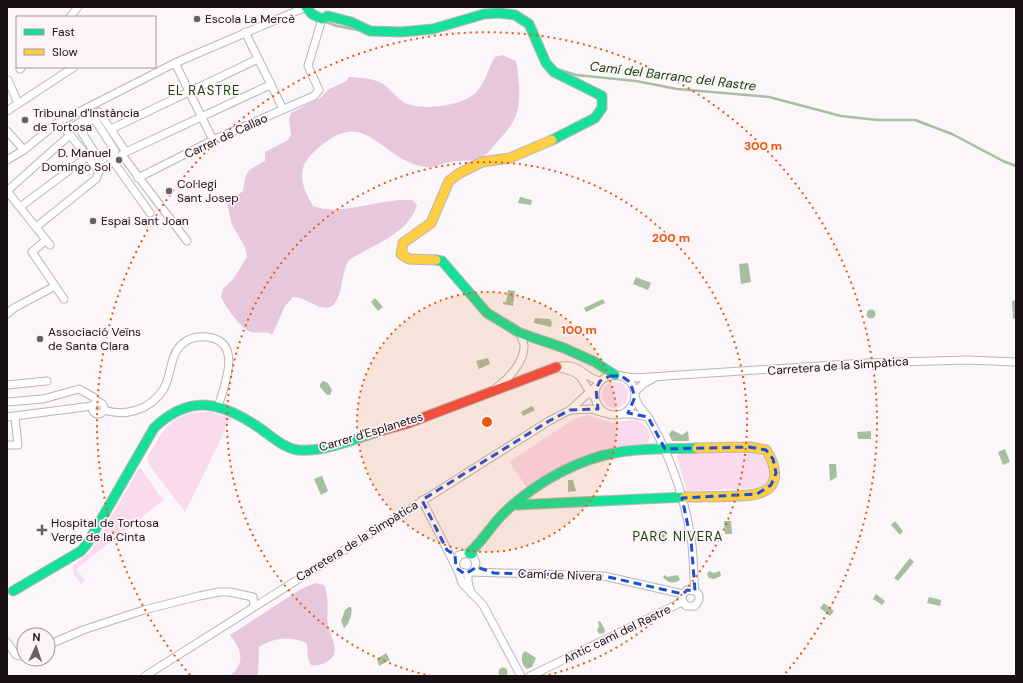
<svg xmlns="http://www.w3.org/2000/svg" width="1023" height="683" viewBox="0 0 1023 683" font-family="'DM Sans',sans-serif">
<rect width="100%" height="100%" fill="#fbf6f9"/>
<!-- green -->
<g fill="#fadaed">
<circle cx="615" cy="395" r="13"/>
<path d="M209 412 231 418 185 512 149 465 147 458C164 430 171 411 209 412Z"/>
<path d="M586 415 614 423 636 419C646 426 655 433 646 445 603 450 564 464 528 489L509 462 574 419Z"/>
<path d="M752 452 766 458 770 467 767 482 760 488 687 491 677 457 678 454Z"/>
<path d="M140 467 160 496 165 499 76 569 85 580 81 584 73 573V566L91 551Z"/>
</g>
<!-- forest -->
<g fill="#e7c7db">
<path d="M502 55 516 61C518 69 518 77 519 85 521 112 515 123 497 142 492 148 487 155 480 158 470 162 459 160 450 162 441 163 435 168 426 167 378 161 367 100 312 154 295 170 303 189 313 206 342 217 380 198 412 200L417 205C407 236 373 244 349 260 340 273 344 297 331 307 317 311 307 297 293 297L285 306 272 335C265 330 258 334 251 332 242 330 224 305 221 297L223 289 234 278 247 257 245 247 232 225 227 203 243 191C247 169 245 172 265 161V152L288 140 291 135 289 119 291 113 320 98 329 89 345 82 349 77C363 78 377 78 387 87 393 92 397 98 403 102 420 112 467 106 478 90 486 81 488 68 495 57Z"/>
<path d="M315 583 324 585C330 600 326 610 328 625 330 637 342 652 328 661 322 665 317 666 311 665L308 658 307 644C293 635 273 638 259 647L258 675 229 676C246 664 242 650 230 635L301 589Z"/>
</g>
<!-- water -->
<g fill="#a6bfa0">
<path d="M520 197 532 200 531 205 518 203Z"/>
<path d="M748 263 751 282 741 284 739 264Z"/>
<path d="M636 277 651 283 648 290 633 284Z"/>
<path d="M508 290 515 291 513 306 503 304V302H506Z"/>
<path d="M375 298 383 307 378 311 371 302Z"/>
<path d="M603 299 605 303 586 312 584 308Z"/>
<path d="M1016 300V318L1013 319 1012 301Z"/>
<circle cx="871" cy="314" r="4.5"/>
<path d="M535 318 550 319 552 322 551 327 534 323Z"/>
<path d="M488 358 490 364 479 369 476 361Z"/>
<path d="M323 381 328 383 332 390 330 395H327L320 387V384Z"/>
<path d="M532 406 535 410 523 416 521 412Z"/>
<path d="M672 430 682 435 688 431 689 441H672L669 434Z"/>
<path d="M871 431V439H858L857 432Z"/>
<path d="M1005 449 1010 462 1003 465 998 452Z"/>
<path d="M829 464H836L837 477 830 481Z"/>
<path d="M322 476 328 491 321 495 314 479Z"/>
<path d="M568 480H573L576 491 568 492Z"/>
<path d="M724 521H731L732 534H725Z"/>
<path d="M895 521 903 531 900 535 891 525Z"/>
<path d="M666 532 667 539 654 540V533Z"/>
<path d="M910 558 914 562 898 581 894 578Z"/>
<path d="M709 571 714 573 720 571 721 576 714 579 709 578 707 574Z"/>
<path d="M665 575 667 577 678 575 680 580C674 584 667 583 663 577Z"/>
<path d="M876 594 885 601 882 605 873 599Z"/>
<path d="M929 597 941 600 940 606 927 603Z"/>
<path d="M824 603 834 611 830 616 820 608Z"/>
<path d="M349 607H351C353 613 349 624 344 628L341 621 345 610Z"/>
<path d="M600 621 605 630 604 633 600 634 597 631 599 626 598 622Z"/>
<path d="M525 651 536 658 532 667 527 669C521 665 520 655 525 651Z"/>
<path d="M386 653 390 660 379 666 377 659Z"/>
<circle cx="503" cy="672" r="4.5"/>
</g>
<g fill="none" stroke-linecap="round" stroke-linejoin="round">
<!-- stream -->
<g stroke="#a6bfa0" stroke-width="2.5">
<path d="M326 22 337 26 358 30"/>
<path d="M554 68 576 75 636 81 677 89 769 97 841 116 877 120H915L952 134 1003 161 1016 166"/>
</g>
<defs>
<g id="street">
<path d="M70 17 78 7"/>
<path d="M245 32 283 109"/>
<path d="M175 63 213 140"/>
<path d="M20 69 22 67"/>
<path d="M8 80 18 103"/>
<path d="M7 111 74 67"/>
<path d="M94 118 115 151 100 161 79 128Z"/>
<path d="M57 123 66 130 99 171 126 152 99 112 66 130"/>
<path d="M111 129 258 59"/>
<path d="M7 131 24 150"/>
<path d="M126 152 270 85"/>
<path d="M122 155 187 241"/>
<path d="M7 160 24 150 57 123 175 63 306 7"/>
<path d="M113 161 150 213"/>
<path d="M138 178 213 140 314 96 319 90 308 66 322 19"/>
<path d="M20 207 87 157"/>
<path d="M36 227 96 179 99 171"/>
<path d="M46 240 32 252 64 299"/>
<path d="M50 245 7 191 70 135"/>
<path d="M7 314 14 308 55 286"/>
<circle cx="615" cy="395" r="20"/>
<path d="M621 376 634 378 865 363 967 360 1016 362"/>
<path d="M7 385 47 381"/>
<path d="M496 388C508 379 525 362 524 345 523 341 521 337 520 333"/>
<path d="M635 392 643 384 654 378"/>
<path d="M591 395C580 374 581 373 557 367 579 361 582 377 600 381"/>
<path d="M7 402 43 399 79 389 95 398 97 402"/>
<circle cx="98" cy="408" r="6"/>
<path d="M104 410C125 417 150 410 163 390 172 376 169 357 181 345 188 338 197 336 207 337 244 341 224 386 218 407"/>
<path d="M570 410 592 409 604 413"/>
<path d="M623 414H633L648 417 639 406 635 397"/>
<path d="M7 417 92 406"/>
<path d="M648 417C670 455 684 495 691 538 694 555 693 573 695 591L699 595V600L695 606H686L682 600 683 594 687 590 695 591"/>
<path d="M7 445H18L15 417"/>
<path d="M422 500 458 571 462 583 483 605 521 676"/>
<path d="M455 564 459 555 469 553"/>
<path d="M458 571 468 574 474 570 476 563 472 554"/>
<path d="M472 572 604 576 683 594"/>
<path d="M468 574V582L471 593"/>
<path d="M7 642 16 655 24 657"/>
<path d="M48 645 83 630 144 610 199 596 219 592H230L253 597 254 606"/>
<path d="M145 676 549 421 570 410 598 384"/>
<path d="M530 676 682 602"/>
</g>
<g id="fast">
<path d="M306 7 312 14 322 19 328 16 351 22 370 31 401 32 433 29 484 14 499 13 515 15 529 24 546 63 554 72 602 96V108L595 118 552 140"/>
<path d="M436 260 442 261 487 313 520 333 564 348 595 362 615 375"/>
<path d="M515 505 685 497"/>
<path d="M472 554 469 553C483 541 492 524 505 512 535 483 579 458 620 452 645 448 671 449 697 448"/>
<path d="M13 591 81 551 87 544 154 428C191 393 222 402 261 429 272 437 284 448 298 450 323 453 360 437 384 430"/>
</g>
<g id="slow">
<path d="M436 260 409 259 401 254 403 243 431 223 449 181 458 174 482 162 510 158 552 140"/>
<path d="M685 497C706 496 737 498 756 494 781 489 777 466 766 450L749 447 697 448"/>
</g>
<path id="jam" d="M384 430 406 424 557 367"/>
</defs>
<!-- street casing -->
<use href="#street" stroke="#bbb4b8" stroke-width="9"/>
<!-- fast casing -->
<use href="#fast" stroke="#bbb4b8" stroke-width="11"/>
<!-- slow casing -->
<use href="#slow" stroke="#bbb4b8" stroke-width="11"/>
<!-- jam casing -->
<use href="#jam" stroke="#bbb4b8" stroke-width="11"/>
<!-- street -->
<use href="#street" stroke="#fefefe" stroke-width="7"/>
<!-- fast -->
<use href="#fast" stroke="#16e098" stroke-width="9"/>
<!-- slow -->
<use href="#slow" stroke="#ffcf43" stroke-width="9"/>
<!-- jam -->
<use href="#jam" stroke="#f24e42" stroke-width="9"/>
</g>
<!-- marked area -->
<path fill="none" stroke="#1d4ed8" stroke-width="3" stroke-dasharray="8 5" stroke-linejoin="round" d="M610 376H621L630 382 635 397 628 413 648 417 665 449 749 447 766 450 773 459 776 473 771 485 757 494 682 498 691 540 695 591 687 590 683 594 604 576 494 573 477 567 465 574 456 568 455 555 447 550 422 500 549 421 570 410 598 409 596 389 600 381Z"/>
<!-- distance rings -->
<circle cx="487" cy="422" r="130" fill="#e8590c" fill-opacity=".12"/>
<g fill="none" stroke="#e8590c" stroke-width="2" stroke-dasharray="2 4">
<circle cx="487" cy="422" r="130"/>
<path d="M431 676A260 260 0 1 1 543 676"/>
<path d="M190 675A390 390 0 1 1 784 675"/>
</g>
<!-- markers -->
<g fill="#676065" stroke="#fef3f9" stroke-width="1.5">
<circle cx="197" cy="19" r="4"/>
<circle cx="25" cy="120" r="4"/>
<circle cx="119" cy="160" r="4"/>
<circle cx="169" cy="191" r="4"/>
<circle cx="93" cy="221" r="4"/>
<circle cx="40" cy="339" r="4"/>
<path d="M40 524h4v4h4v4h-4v4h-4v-4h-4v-4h4z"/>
</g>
<g text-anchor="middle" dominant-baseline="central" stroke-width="3.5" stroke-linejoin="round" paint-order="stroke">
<!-- poi labels -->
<g font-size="12" fill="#181015" stroke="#fef3f9" text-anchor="start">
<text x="205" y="19">Escola La Mercè</text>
<text x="33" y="113">Tribunal d'Instància<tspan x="33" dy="14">de Tortosa</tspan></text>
<text x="111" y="153" text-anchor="end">D. Manuel<tspan x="111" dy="14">Domingo Sol</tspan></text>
<text x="177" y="184">Col·legi<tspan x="177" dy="14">Sant Josep</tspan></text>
<text x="101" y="221">Espai Sant Joan</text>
<text x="48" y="332">Associació Veïns<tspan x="48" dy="14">de Santa Clara</tspan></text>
<text x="51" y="523">Hospital de Tortosa<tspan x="51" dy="14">Verge de la Cinta</tspan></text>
</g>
<!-- street labels -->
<g font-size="12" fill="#181015" stroke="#fef3f9">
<text transform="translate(226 136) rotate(-25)">Carrer de Callao</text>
<text transform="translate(838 366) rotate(-4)">Carretera de la Simpàtica</text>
<text transform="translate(371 432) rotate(-17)">Carrer d'Esplanetes</text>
<text transform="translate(357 541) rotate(-32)">Carretera de la Simpàtica</text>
<text transform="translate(560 575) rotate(2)">Camí de Nivera</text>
<text transform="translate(617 634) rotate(-26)">Antic camí del Rastre</text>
</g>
<!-- water labels -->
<g font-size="13" font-style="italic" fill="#0a3f00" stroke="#fef3f9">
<text transform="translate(673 76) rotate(7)">Camí del Barranc del Rastre</text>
</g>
<!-- neighbourhood labels -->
<g font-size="13" letter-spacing="1" fill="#18470e" stroke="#fef3f9">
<text x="204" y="90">EL RASTRE</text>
<text x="678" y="536">PARC NIVERA</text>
</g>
</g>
<circle cx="487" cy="422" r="6" fill="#e8590c" stroke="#fef3f9" stroke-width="2"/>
<g font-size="12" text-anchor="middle" font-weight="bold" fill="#e8590c" stroke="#fef3f9" stroke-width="3.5" stroke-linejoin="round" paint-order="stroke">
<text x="763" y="150">300 m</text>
<text x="671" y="242">200 m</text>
<text x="579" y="334">100 m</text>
</g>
<!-- border -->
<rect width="1023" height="683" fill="none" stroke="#181015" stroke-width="16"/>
<!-- legend -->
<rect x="16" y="16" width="140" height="52" fill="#fef3f9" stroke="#a2989e"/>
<rect x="24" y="29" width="20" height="6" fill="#16e098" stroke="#a2989e"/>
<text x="52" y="36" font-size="12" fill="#181015">Fast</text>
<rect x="24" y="49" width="20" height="6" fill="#ffcf43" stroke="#a2989e"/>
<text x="52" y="56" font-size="12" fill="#181015">Slow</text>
<!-- north arrow -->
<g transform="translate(36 647) rotate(3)"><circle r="19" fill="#fef3f9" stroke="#a2989e"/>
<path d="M0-3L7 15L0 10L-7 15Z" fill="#676065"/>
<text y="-6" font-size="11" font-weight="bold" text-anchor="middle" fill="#181015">N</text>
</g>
</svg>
